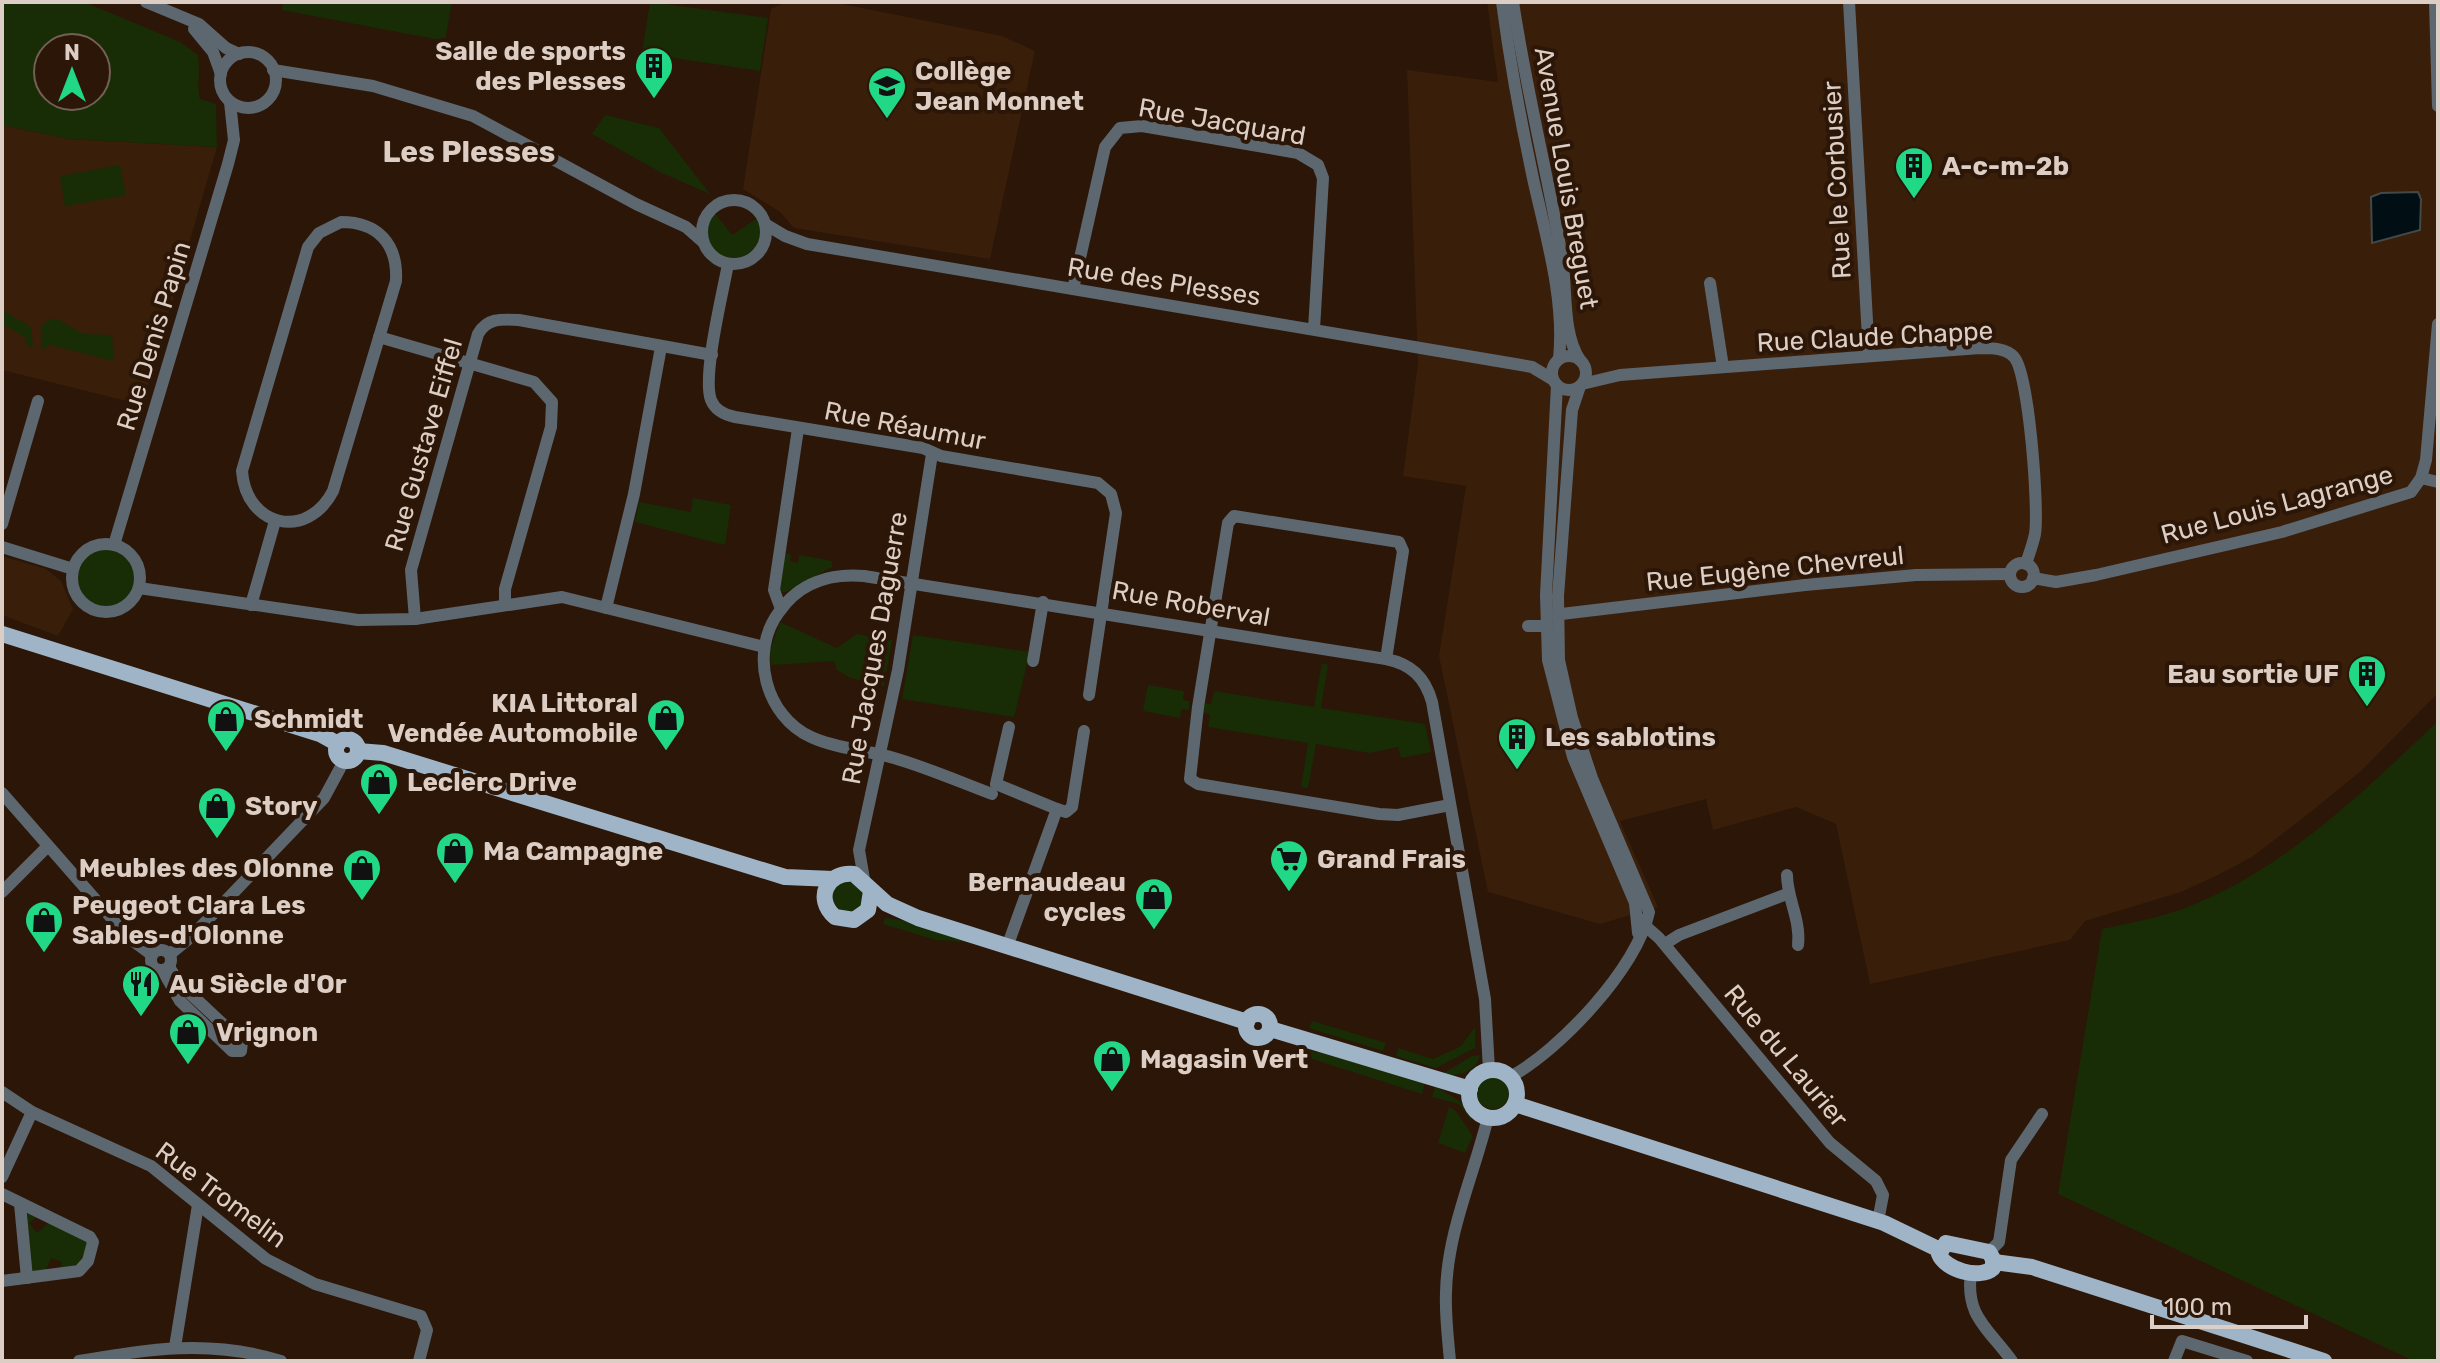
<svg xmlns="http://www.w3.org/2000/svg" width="2440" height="1363" viewBox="0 0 2440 1363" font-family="Rubik,sans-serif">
<rect width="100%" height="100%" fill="#2b1607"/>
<!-- built -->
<g fill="#391e0a">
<path d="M786 2H832L1002 36 1035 51 990 259 794 228 780 212 743 189 771 9Z"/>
<path d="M1487 2H2438V693L2362 770 2312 811 2252 857 2216 876 2181 892 2085 921 2070 940 1870 984 1836 824 1796 807 1713 830 1706 799 1620 821 1658 907 1600 924 1488 892 1439 656 1466 486 1403 476 1418 363 1407 70 1498 82Z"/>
<path d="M2 125 69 139 217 147 142 405 2 370Z"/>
<path d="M2 556 46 569 61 581 73 609 58 636 2 615Z"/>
</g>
<!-- green -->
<g fill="#182d05" fill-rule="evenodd">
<path d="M2 2H84L180 42 198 55C201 72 196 84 200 99L216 104 217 147 69 139 2 125ZM48 48H96V96H48Z"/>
<path d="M283 2H452L445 41 282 10Z"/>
<path d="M650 2 768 18 760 71 642 53Z"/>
<path d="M605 115 659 128 710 194 662 173 592 134Z"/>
<path d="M120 165 126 195 65 206 60 176Z"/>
<path d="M713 211 732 235 759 217 762 233 753 253 732 261C706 253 700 234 713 211Z"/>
<path d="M2 310 31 327 33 347 27 346 25 337 2 324Z"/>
<path d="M57 319 83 334 112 335 114 361 50 345 42 350 41 327 48 320Z"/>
<path d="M693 498 731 505 725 545 635 522 639 502 691 512Z"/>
<circle cx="106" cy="578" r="29"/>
<path d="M783 553 791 554 790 561 798 563 799 555 832 561V567L786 592H779Z"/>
<path d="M780 622 837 648 857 634 892 640 884 686 851 678 837 670 834 661 771 665 770 651Z"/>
<path d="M913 635 1030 652 1014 717 902 699Z"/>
<path d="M1322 663 1328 665 1321 708 1425 724 1431 752 1401 758 1398 747 1370 753 1316 744 1308 788 1301 787 1308 743 1208 727 1210 714 1203 713 1204 703 1211 704 1214 691 1314 707Z"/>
<path d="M1148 685 1184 691 1183 700 1189 701V710L1181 709 1180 718 1143 711Z"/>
<path d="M2438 721V1361H2414L2058 1194 2102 929C2130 923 2158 918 2185 908 2283 871 2363 792 2438 721Z"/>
<circle cx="848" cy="897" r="16"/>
<path d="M885 918 907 921 968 942 936 940 883 924Z"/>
<path d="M1312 1021 1386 1043 1383 1051 1309 1028Z"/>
<path d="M1475 1027V1048L1436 1068 1396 1056 1398 1048 1433 1059 1461 1046Z"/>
<path d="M1300 1047 1317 1053 1319 1049 1425 1083 1422 1094 1296 1054Z"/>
<path d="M1480 1055C1476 1075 1456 1075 1439 1076L1472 1056Z"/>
<circle cx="1493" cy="1093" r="16"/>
<path d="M1435 1086 1461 1102 1475 1126 1459 1104 1432 1097Z"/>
<path d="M1449 1107 1455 1110 1473 1136 1465 1153 1438 1143Z"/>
<path d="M27 1211 39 1215 29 1223 37 1233 51 1221 84 1238 90 1247 80 1266 60 1270 62 1262 51 1258 45 1272 31 1271Z"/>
</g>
<!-- water -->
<path fill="#010e14" stroke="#434849" stroke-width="2" d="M2418 192 2421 199 2420 230 2372 243 2371 197 2381 193Z"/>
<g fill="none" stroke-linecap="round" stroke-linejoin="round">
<!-- minor -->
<g stroke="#5d6770" stroke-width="12">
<path d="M146 2 199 24 226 48 239 54"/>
<path d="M1502 2C1510 63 1521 123 1534 183 1547 240 1565 301 1559 359"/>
<path d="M1513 2C1526 88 1547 172 1562 257 1567 288 1562 334 1580 360"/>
<path d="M1849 2 1869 356"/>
<path d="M2435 2 2438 106"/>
<path d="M194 29 213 52 221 74"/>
<circle cx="248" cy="80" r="28"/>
<path d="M273 70 373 86 473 116 636 204 686 227 703 242"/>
<circle cx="734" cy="232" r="32"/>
<path d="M341 222C378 222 398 244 396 281L333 491C307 541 246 527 242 471L308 247 319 233Z"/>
<path d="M765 224 785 236 807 244 1515 364 1532 367 1552 379"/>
<path d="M728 264C723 292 702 376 711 400 715 410 725 415 735 417L923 448 941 456 1098 483 1111 494 1116 513 1089 695"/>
<path d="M1710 283 1723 367"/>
<path d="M1073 289 1105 147 1120 128 1142 126 1298 153 1318 165 1323 178 1314 329"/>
<path d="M379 337 534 382 552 402 551 427 505 589V604"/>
<circle cx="1569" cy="373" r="17"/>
<path d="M1582 384 1620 375 1980 348C1991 348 2006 348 2014 357 2029 373 2039 510 2035 534 2033 544 2029 554 2026 564"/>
<path d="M1557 385 1546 595 1548 660 1573 757 1635 903 1638 933"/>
<path d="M2421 478 2438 482"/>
<path d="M2 524 38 401"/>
<circle cx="106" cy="578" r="34"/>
<path d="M114 545 228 164 234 140 230 102"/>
<path d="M2 547 73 569"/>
<circle cx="2022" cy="575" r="12"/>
<path d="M2033 578 2056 582 2096 575 2282 532 2411 492 2421 478 2426 460 2438 324"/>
<path d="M139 588 358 620 415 619 562 597 764 647"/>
<path d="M251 605 275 521"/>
<path d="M606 608 634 494 661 347"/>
<path d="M781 609 774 590 798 429"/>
<path d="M1553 615 1805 585 1916 575 2010 574"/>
<path d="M415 619 411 570 478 334C487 318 501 319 519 320L712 355"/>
<path d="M1528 626H1546"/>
<path d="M1386 659 1403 551 1399 542 1234 516 1228 523 1198 707 1190 779 1198 784 1379 814 1398 815 1450 805"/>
<path d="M1033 661 1043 602"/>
<path d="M2 793 129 938 152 955"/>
<path d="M992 794C960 782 928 768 894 758 867 750 837 749 811 737 765 716 749 652 779 612 799 583 830 573 864 576L1386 659C1411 664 1425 677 1432 702L1485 999 1489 1070"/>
<path d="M1057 809 1066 812 1072 807 1084 731"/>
<path d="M1787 875C1787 899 1801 920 1798 945"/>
<path d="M864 879 859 850 898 670 932 454"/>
<path d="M2 892 48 846"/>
<path d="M1642 923 1659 938 1830 1143 1876 1181 1883 1195 1878 1221"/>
<path d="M1665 944 1679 935 1787 894"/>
<path d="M1007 947 1057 809 996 784 1009 727"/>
<circle cx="161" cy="960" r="10"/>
<path d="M170 954 192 936 324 798 344 761"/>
<path d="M163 971 180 1001 232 1051H241L242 1042 180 984 169 967"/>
<path d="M1510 1077C1559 1051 1638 967 1649 912L1592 778 1572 718 1559 660 1558 596 1572 410 1580 386"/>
<path d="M2 1092 32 1112 151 1166 266 1259 315 1284 421 1316 427 1330 419 1361"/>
<path d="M2 1177 32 1112"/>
<path d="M2 1194 90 1237 93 1242 88 1261 79 1271 2 1281"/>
<path d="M20 1204 27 1278"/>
<path d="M1989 1252 1999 1242 2011 1160 2042 1114"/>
<path d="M1971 1272C1965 1316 1987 1327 2012 1361"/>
<path d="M175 1347 198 1205"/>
<path d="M79 1361C150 1349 210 1339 281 1361"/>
<path d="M1450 1361C1448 1338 1445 1315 1446 1293 1447 1232 1474 1175 1488 1117"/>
<path d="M2174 1361 2182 1341 2247 1361"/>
</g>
<!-- major -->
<g stroke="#9fb4c7" stroke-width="16">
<path d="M2 634 320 734 338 744"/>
<circle cx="347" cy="750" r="11"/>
<path d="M358 751 383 753 785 877 833 879"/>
<path d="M871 891 868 910 854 920 835 917C814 899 827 871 854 874L887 904 918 918 1247 1022"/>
<circle cx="1258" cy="1026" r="12"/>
<path d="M1270 1029 1470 1089"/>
<circle cx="1493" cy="1094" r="24"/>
<path d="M1515 1104 1884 1223 1940 1250"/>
<path d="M1946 1243 1989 1252 1993 1259V1268C1980 1280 1945 1270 1939 1254Z"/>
<path d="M1994 1262 2032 1267 2324 1361"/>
</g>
</g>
<!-- icons -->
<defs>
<symbol id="building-pin" viewBox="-11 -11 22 30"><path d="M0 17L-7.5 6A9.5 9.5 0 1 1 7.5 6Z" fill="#21d887" stroke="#2b1607"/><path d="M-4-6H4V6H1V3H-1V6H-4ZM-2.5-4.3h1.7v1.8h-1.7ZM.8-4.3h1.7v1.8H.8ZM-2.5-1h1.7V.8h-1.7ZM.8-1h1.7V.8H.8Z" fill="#111"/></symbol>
<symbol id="school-pin" viewBox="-11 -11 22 30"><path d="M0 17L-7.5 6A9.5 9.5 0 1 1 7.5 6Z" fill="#21d887" stroke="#2b1607"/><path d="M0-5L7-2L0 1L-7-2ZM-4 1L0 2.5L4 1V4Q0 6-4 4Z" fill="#111"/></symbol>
<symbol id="shop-pin" viewBox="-11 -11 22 30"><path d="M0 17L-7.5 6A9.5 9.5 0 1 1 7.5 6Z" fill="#21d887" stroke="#2b1607"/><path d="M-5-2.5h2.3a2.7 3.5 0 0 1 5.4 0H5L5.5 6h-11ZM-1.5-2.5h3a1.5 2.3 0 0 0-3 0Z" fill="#111"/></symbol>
<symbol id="supermarket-pin" viewBox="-11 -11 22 30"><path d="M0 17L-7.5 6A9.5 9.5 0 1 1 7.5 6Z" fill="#21d887" stroke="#2b1607"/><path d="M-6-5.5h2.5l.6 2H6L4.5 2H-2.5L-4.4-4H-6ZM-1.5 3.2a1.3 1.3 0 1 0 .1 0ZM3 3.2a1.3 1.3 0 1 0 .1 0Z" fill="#111"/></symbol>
<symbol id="restaurant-pin" viewBox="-11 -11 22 30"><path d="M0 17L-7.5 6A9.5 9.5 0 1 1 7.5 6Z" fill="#21d887" stroke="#2b1607"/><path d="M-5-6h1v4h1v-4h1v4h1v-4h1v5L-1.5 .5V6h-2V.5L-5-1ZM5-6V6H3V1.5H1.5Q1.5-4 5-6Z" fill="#111"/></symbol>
</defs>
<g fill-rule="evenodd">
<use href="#building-pin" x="632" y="44" width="44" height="60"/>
<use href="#school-pin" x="865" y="64" width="44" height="60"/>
<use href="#building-pin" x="1892" y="144" width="44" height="60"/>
<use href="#building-pin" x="2345" y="652" width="44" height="60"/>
<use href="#shop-pin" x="644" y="696" width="44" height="60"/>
<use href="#shop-pin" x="204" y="697" width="44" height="60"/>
<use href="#building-pin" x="1495" y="715" width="44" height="60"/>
<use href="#shop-pin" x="357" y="760" width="44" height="60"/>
<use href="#shop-pin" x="195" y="784" width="44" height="60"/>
<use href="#shop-pin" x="433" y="829" width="44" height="60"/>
<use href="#supermarket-pin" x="1267" y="837" width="44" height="60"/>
<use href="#shop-pin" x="340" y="846" width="44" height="60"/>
<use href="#shop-pin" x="1132" y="875" width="44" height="60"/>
<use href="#shop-pin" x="22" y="898" width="44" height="60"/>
<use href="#restaurant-pin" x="119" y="962" width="44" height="60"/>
<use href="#shop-pin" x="166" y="1010" width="44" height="60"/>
<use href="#shop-pin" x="1090" y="1037" width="44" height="60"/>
</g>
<g text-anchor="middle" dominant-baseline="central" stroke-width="8" stroke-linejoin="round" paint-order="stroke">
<!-- poi labels -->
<g font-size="26" font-weight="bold" fill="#ddcec5" stroke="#2b1607" text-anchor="start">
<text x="626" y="51" text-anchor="end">Salle de sports<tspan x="626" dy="30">des Plesses</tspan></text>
<text x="915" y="71">Collège<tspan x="915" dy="30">Jean Monnet</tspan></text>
<text x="1942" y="166">A-c-m-2b</text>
<text x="2339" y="674" text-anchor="end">Eau sortie UF</text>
<text x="638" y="703" text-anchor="end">KIA Littoral<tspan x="638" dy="30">Vendée Automobile</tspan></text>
<text x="254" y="719">Schmidt</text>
<text x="1545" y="737">Les sablotins</text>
<text x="407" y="782">Leclerc Drive</text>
<text x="245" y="806">Story</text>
<text x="483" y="851">Ma Campagne</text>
<text x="1317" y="859">Grand Frais</text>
<text x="334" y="868" text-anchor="end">Meubles des Olonne</text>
<text x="1126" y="882" text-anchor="end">Bernaudeau<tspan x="1126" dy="30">cycles</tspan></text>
<text x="72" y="905">Peugeot Clara Les<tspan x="72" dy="30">Sables-d'Olonne</tspan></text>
<text x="169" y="984">Au Siècle d'Or</text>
<text x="216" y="1032">Vrignon</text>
<text x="1140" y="1059">Magasin Vert</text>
</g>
<!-- street labels -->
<g font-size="26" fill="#ddcec5" stroke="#2b1607">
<text transform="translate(1222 122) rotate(10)">Rue Jacquard</text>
<text transform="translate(1566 178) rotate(80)">Avenue Louis Breguet</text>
<text transform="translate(1837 180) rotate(-93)">Rue le Corbusier</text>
<text transform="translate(1164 282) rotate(9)">Rue des Plesses</text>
<text transform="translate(154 336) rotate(-73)">Rue Denis Papin</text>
<text transform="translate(1875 337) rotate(-3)">Rue Claude Chappe</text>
<text transform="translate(905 426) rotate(11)">Rue Réaumur</text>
<text transform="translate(424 445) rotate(-74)">Rue Gustave Eiffel</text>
<text transform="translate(2277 505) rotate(-15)">Rue Louis Lagrange</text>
<text transform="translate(1775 569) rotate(-6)">Rue Eugène Chevreul</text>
<text transform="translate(1191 604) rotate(10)">Rue Roberval</text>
<text transform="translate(875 648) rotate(-80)">Rue Jacques Daguerre</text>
<text transform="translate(1786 1056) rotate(50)">Rue du Laurier</text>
<text transform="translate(221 1195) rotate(37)">Rue Tromelin</text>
</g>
<!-- quarter labels -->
<g font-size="30" font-weight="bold" fill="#ddcec5" stroke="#2b1607">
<text x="469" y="152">Les Plesses</text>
</g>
</g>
<!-- border -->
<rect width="2440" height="1363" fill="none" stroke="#ddcec5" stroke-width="8"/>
<!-- north arrow -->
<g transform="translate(72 72)"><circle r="38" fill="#2b1607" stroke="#726053" stroke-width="2"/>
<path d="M0-6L14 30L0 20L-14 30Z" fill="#21d887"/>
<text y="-12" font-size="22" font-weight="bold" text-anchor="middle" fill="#ddcec5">N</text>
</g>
<!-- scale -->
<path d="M2152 1315v12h154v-12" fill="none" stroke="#ddcec5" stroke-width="4"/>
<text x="2164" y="1315" font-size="24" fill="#ddcec5" stroke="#2b1607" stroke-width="6" paint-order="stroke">100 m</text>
</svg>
